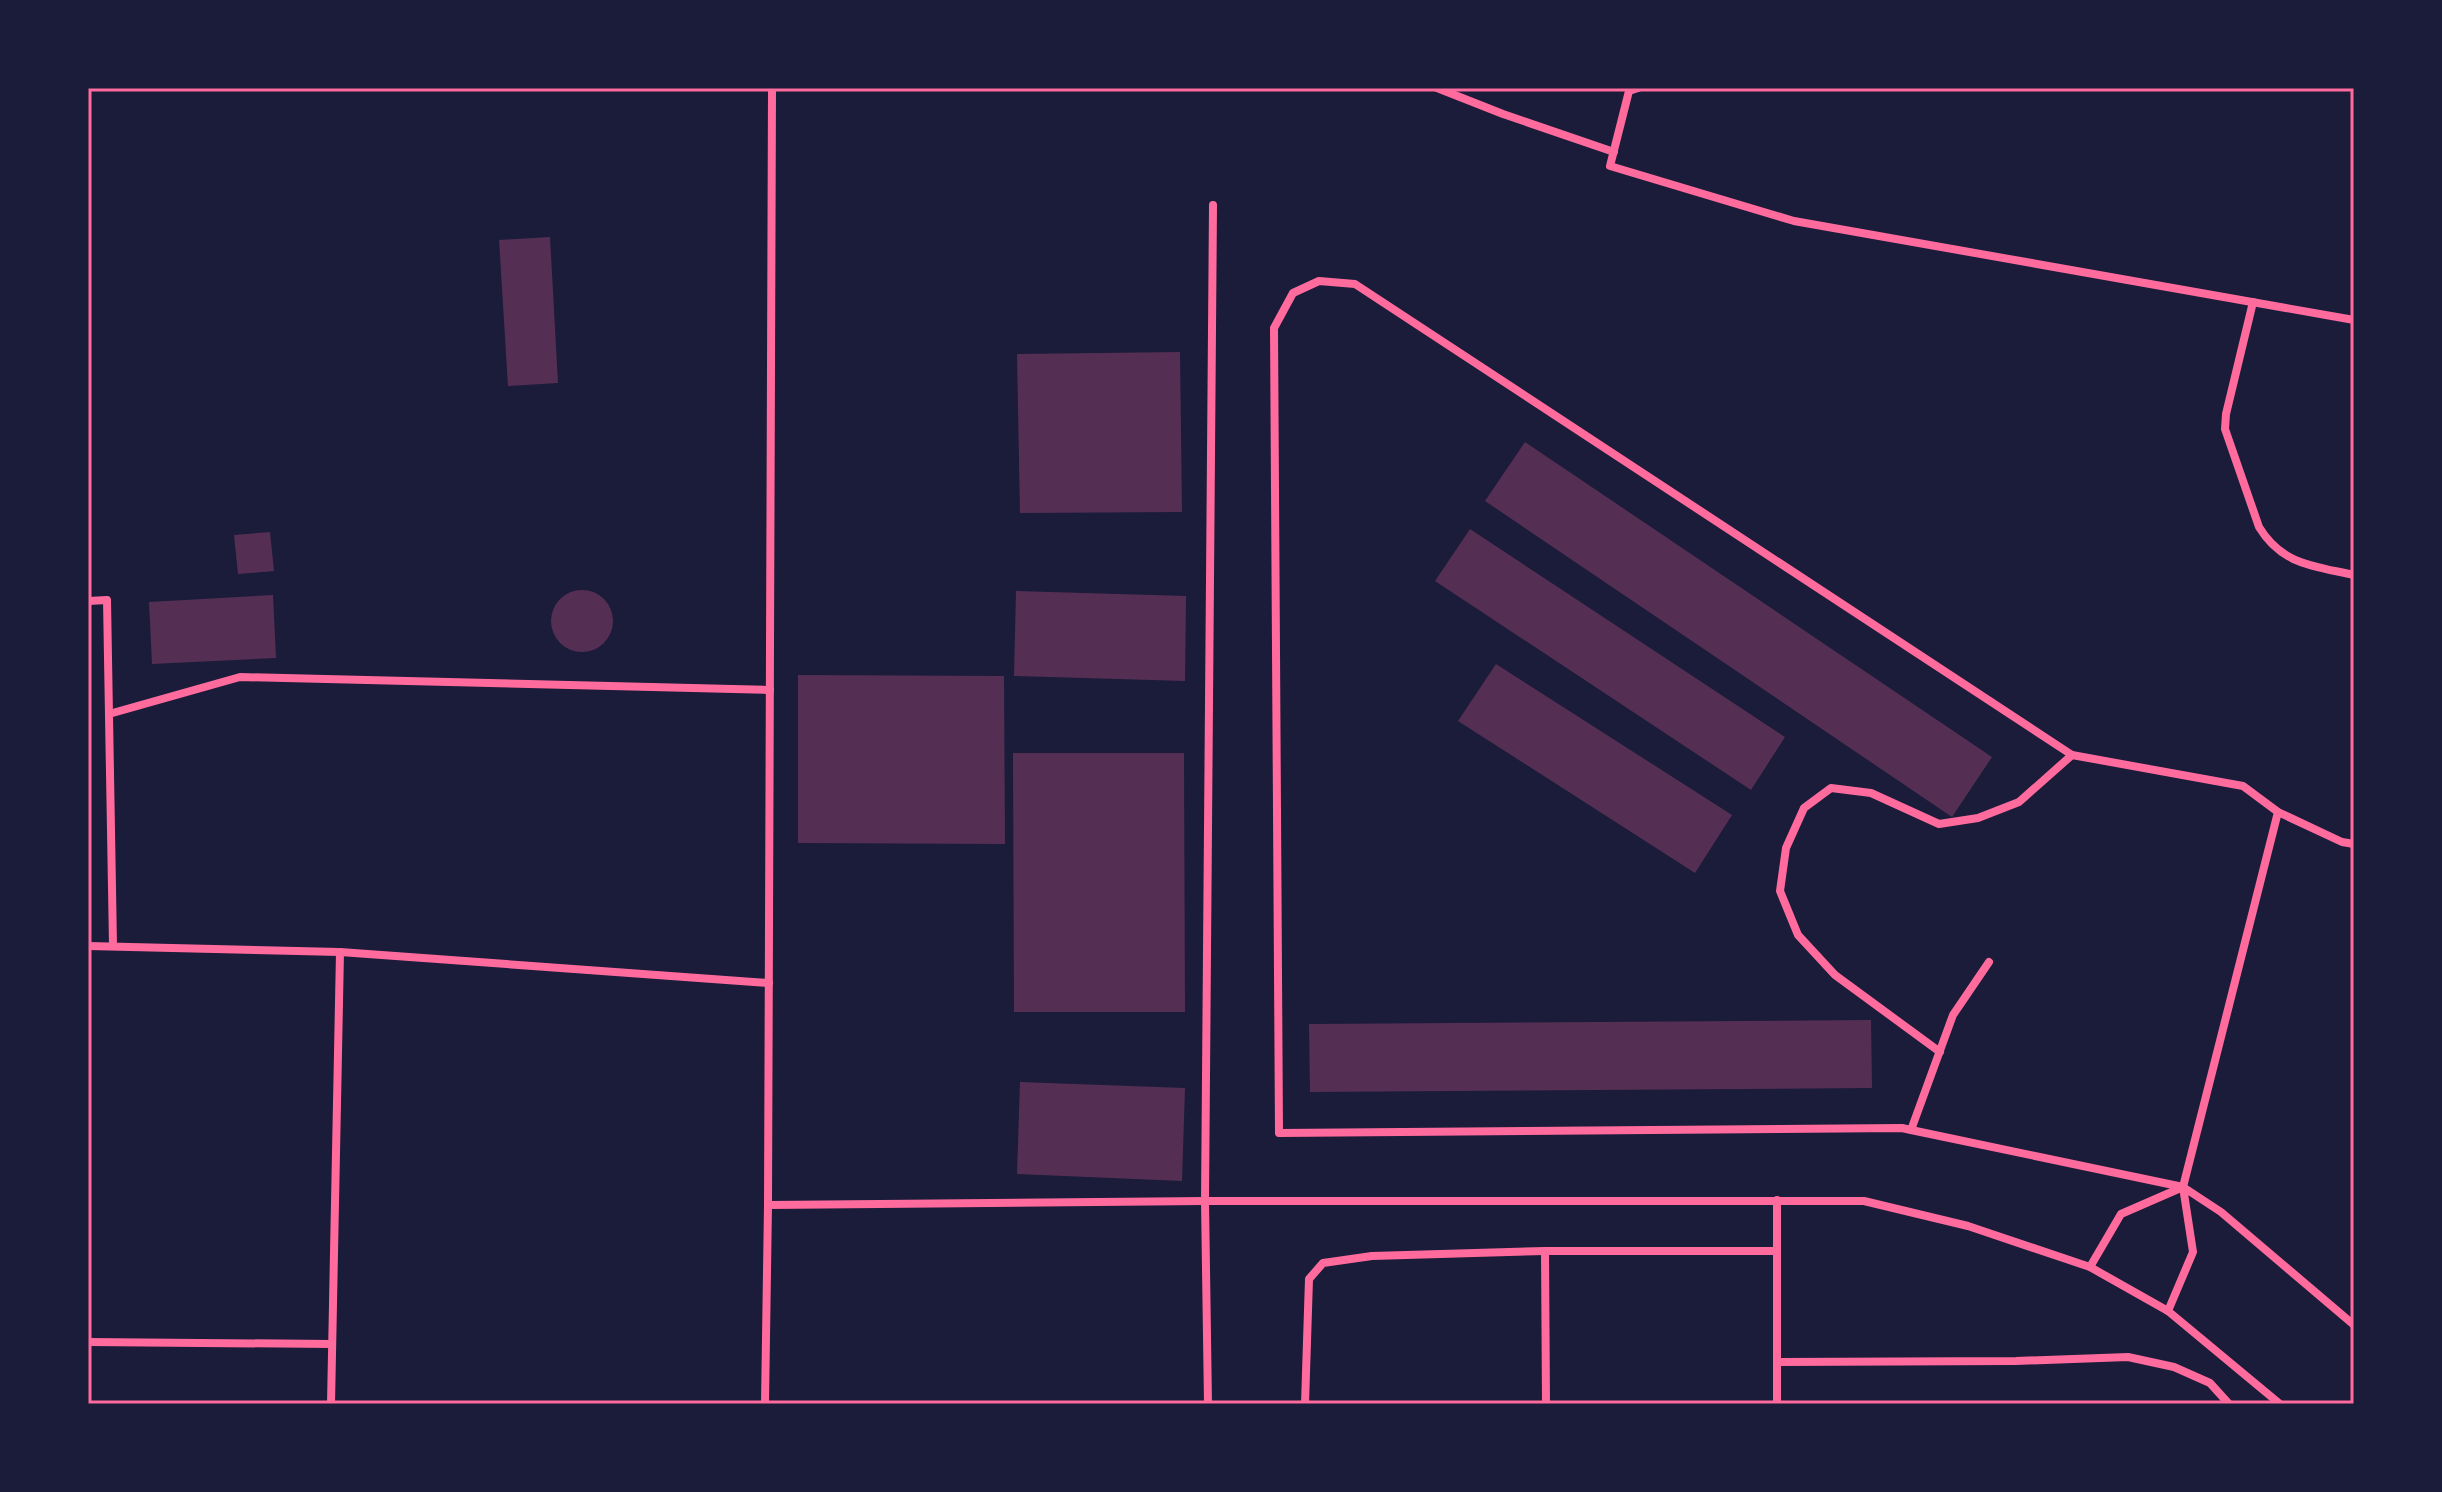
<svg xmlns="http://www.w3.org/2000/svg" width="2442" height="1492" viewBox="0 0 2442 1492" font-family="Montserrat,sans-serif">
<rect width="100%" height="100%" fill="#1b1b3a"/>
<!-- building -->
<g fill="#542f53">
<path d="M550 237 558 383 508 386 499 240Z"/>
<path d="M1180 352 1182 512 1020 513 1017 354Z"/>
<path d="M1525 442 1992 757 1952 817 1485 501Z"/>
<path d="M1470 529 1785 737 1751 790 1435 581Z"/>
<path d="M270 532 274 571 238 574 234 535Z"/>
<circle cx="582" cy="621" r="31"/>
<path d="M1016 591 1186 596 1185 681 1014 676Z"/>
<path d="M273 595 276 658 152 664 149 602Z"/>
<path d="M1496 664 1732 815 1695 873 1458 721Z"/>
<path d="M798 675 1004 676 1005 844 798 843Z"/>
<path d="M1013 753H1184L1185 1012H1014Z"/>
<path d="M1871 1020 1872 1088 1310 1092 1309 1024Z"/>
<path d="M1020 1082 1185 1088 1182 1181 1017 1174Z"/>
</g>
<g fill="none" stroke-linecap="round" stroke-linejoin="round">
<!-- minor -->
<g stroke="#ff6b9d" stroke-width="8">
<path d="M1437 88 1503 114 1614 152"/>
<path d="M1638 88 1629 91 1610 166 1794 221 2354 320"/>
<path d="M2253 302 2226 414 2225 429 2259 527C2282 565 2314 566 2354 575"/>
<path d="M88 601 107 600 113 946"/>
<path d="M109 714 240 677 770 690"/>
<path d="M2278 812 2342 842 2354 844"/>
<path d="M88 946 340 952 769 983"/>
<path d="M1940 1052 1835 975 1798 935 1780 891 1786 848 1804 808 1831 788 1871 793 1939 824 1978 818 2019 802 2072 755"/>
<path d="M1911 1130 1953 1015 1989 962"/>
<path d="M768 1205 1205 1201H1864L1968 1226 2090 1267 2168 1311 2280 1404"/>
<path d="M1545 1251 1546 1404"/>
<path d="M2090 1267 2121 1214 2183 1187"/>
<path d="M2168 1311 2193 1252 2183 1187 2278 812 2243 786 2072 755 1355 284 1319 281 1293 293 1274 328 1279 1133 1902 1128 1911 1130 2183 1187 2221 1212 2354 1325"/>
<path d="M88 1342 332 1344"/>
<path d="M1777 1362 2016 1361 2128 1357 2174 1367 2210 1383 2229 1404"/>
<path d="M331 1404 340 952"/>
<path d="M765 1404 768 1205 772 88"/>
<path d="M1208 1404 1205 1201 1213 205"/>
<path d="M1305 1404 1309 1279 1323 1263 1372 1256 1545 1251H1777"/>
<path d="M1777 1404V1200"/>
</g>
</g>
<!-- border -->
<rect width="2442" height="1492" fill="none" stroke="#1b1b3a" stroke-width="180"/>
<rect x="90" y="90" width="2262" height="1312" fill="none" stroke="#ff6b9d" stroke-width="3"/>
</svg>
